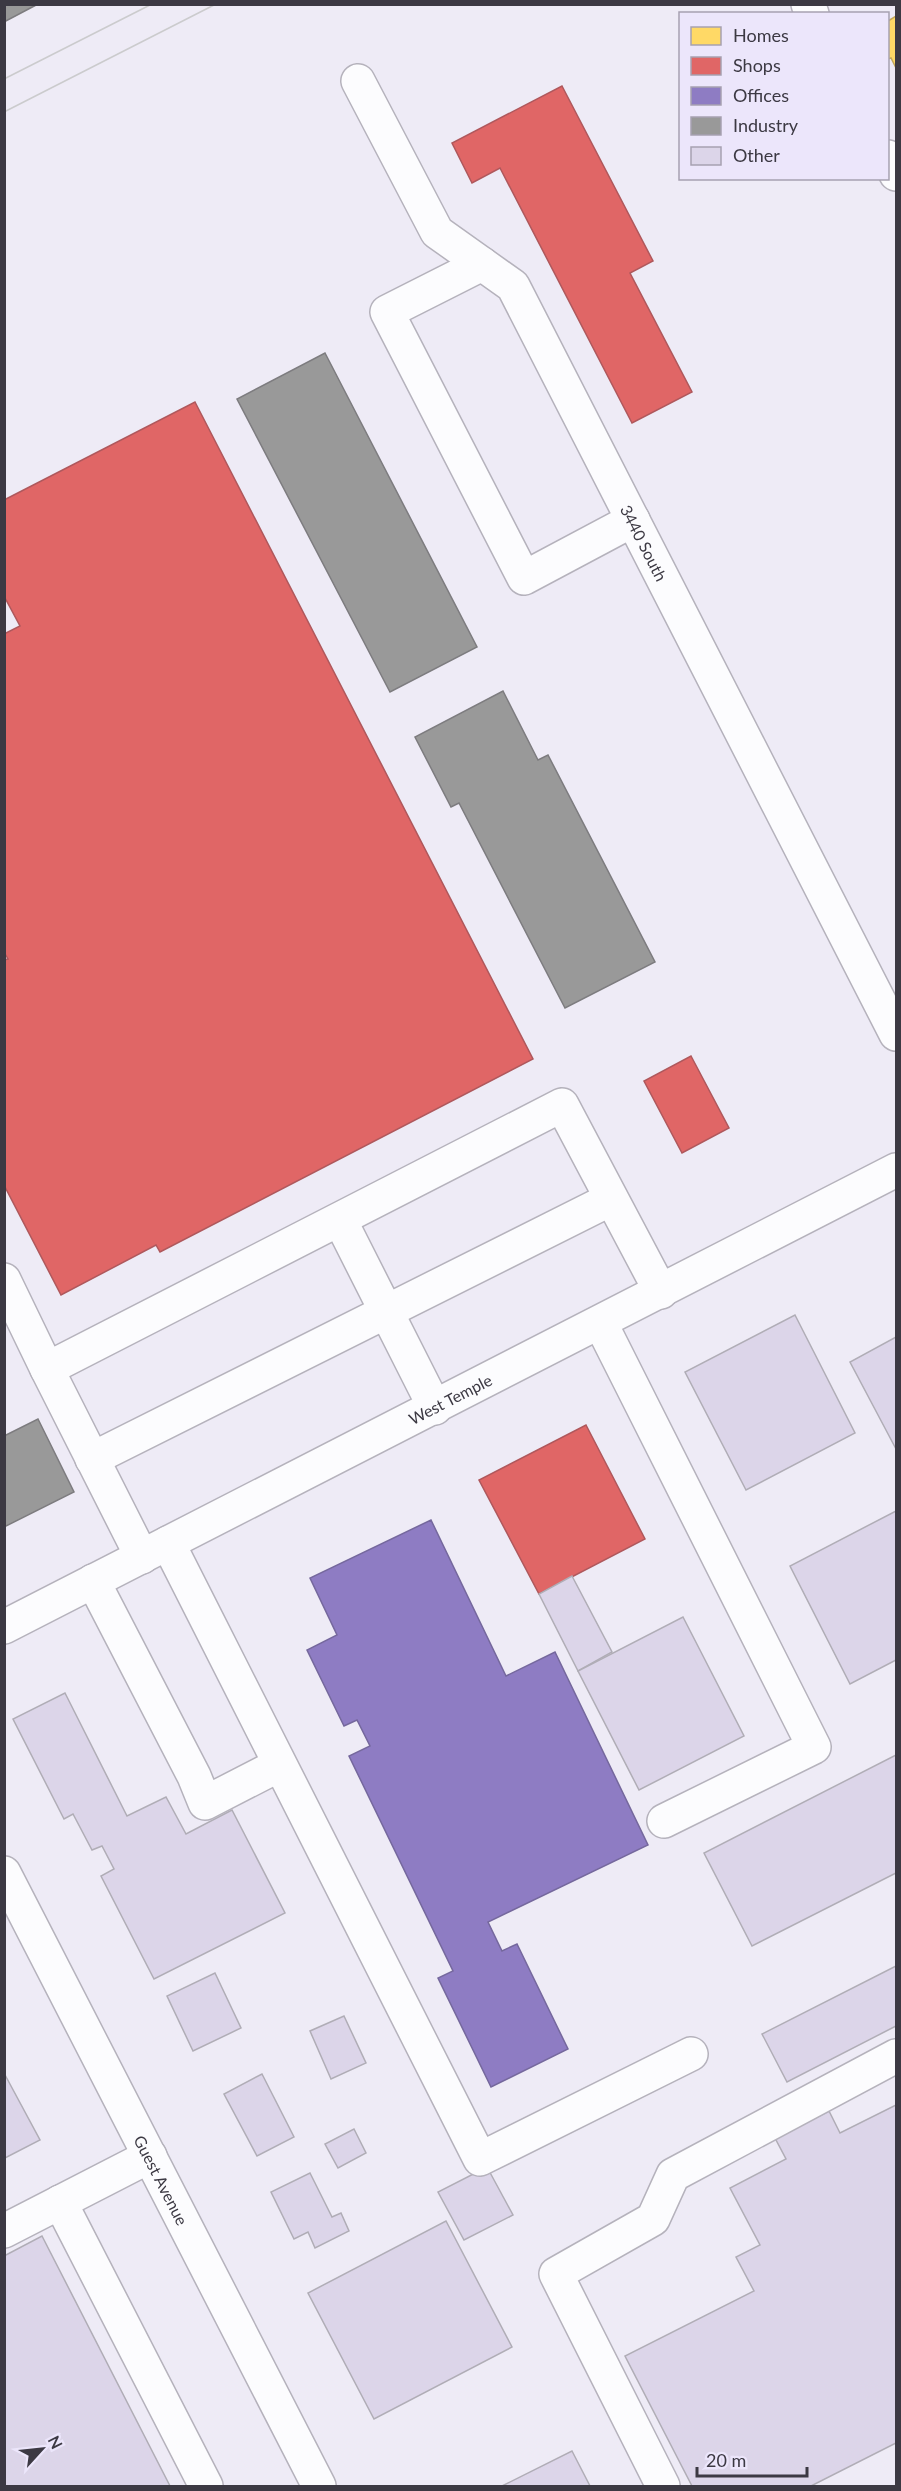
<svg xmlns="http://www.w3.org/2000/svg" width="901" height="2491" viewBox="0 0 901 2491" font-family="Lato,sans-serif">
<rect width="100%" height="100%" fill="#eeebf6"/>
<!-- homes -->
<path fill="#ffd966" stroke="#c4a95c" stroke-width="1.5" d="M896 16V68L891 58 888 59V21Z"/>
<!-- shops -->
<g fill="#e06666" stroke="#af585c" stroke-width="1.5">
<path d="M562 86 653 261 630 273 692 392 632 423 500 168 472 183 452 143Z"/>
<path d="M195 402 533 1059 160 1252 156 1245 61 1295 4 1185V960L8 959 4 952V634L20 626 4 596V500Z"/>
<path d="M691 1056 729 1128 682 1153 644 1081Z"/>
<path d="M586 1425 645 1539 539 1594 479 1480Z"/>
</g>
<!-- offices -->
<path fill="#8e7cc3" stroke="#75689d" stroke-width="1.5" d="M431 1520 506 1676 555 1652 648 1845 488 1922 502 1951 517 1944 568 2049 491 2087 438 1978 453 1971 349 1756 370 1746 357 1720 344 1726 307 1650 337 1635 310 1578Z"/>
<!-- industry -->
<g fill="#999" stroke="#7d7c7f" stroke-width="1.5">
<path d="M4 4H38L4 22Z"/>
<path d="M325 353 477 647 390 692 237 399Z"/>
<path d="M503 691 538 760 548 755 655 962 565 1008 459 803 451 807 415 737Z"/>
<path d="M38 1419 74 1492 4 1527V1436Z"/>
</g>
<!-- building -->
<g fill="#dcd5e9" stroke="#b0adb6" stroke-width="1.5">
<path d="M795 1315 855 1433 746 1490 685 1372Z"/>
<path d="M896 1337V1449L850 1362Z"/>
<path d="M896 1511V1660L850 1684 790 1566Z"/>
<path d="M572 1576 612 1652 578 1671 539 1594Z"/>
<path d="M683 1617 744 1736 639 1790 578 1671Z"/>
<path d="M65 1693 127 1816 166 1797 186 1834 232 1810 285 1913 154 1979 101 1876 114 1869 102 1846 92 1850 73 1814 64 1819 13 1719Z"/>
<path d="M896 1755V1873L752 1946 704 1853Z"/>
<path d="M896 1966V2026L787 2082 762 2034Z"/>
<path d="M215 1973 241 2028 193 2051 167 1996Z"/>
<path d="M344 2016 366 2063 331 2079 310 2031Z"/>
<path d="M4 2073 40 2140 5 2158H4Z"/>
<path d="M262 2074 294 2137 257 2156 224 2094Z"/>
<path d="M896 2105V2443L811 2486H692L625 2356 754 2291 736 2257 760 2245 730 2188 786 2159 775 2138 829 2111 840 2133Z"/>
<path d="M354 2129 366 2153 338 2168 325 2144Z"/>
<path d="M487 2167 513 2215 464 2240 438 2192Z"/>
<path d="M310 2173 332 2217 341 2213 349 2231 315 2248 308 2232 294 2239 271 2192Z"/>
<path d="M446 2221 512 2347 374 2419 308 2293Z"/>
<path d="M42 2236 170 2486H4V2256Z"/>
<path d="M572 2451 590 2486H502Z"/>
</g>
<g fill="none" stroke-linecap="round" stroke-linejoin="round">
<defs>
<g id="minor">
<path d="M808 4 812 14"/>
<path id="s1" d="M358 81 437 232 513 286 896 1034"/>
<path d="M888 157 896 174"/>
<path d="M482 264 387 312 524 578 633 520"/>
<path d="M340 1220 435 1408"/>
<path d="M4 1280 47 1369"/>
<path d="M601 1324 814 1747 664 1821"/>
<path d="M92 1459 611 1199"/>
<path d="M168 1543 480 2159 691 2054"/>
<path d="M142 1557 47 1369 562 1105 661 1292"/>
<path d="M93 1581 194 1776 205 1803 279 1765"/>
<path id="s2" d="M4 1627 896 1170"/>
<path id="s3" d="M4 1873 319 2486"/>
<path d="M60 2202 206 2486"/>
<path d="M4 2231 150 2156"/>
<path d="M663 2486 556 2274 653 2219 673 2175 896 2056"/>
</g>
</defs>
<!-- minor casing -->
<use href="#minor" stroke="#b5b2bc" stroke-width="36"/>
<!-- minor -->
<use href="#minor" stroke="#fcfcfe" stroke-width="33"/>
<!-- tram -->
<g stroke="#cbcbcd" stroke-width="1.5">
<path d="M4 79 152 4"/>
<path d="M4 112 216 4"/>
</g>
</g>
<g text-anchor="middle" dominant-baseline="central" stroke-width="6" stroke-linejoin="round" paint-order="stroke">
<!-- street labels -->
<g font-size="16" fill="#3c3943" stroke="#ece6fb">
<text stroke="none"><textPath href="#s1" startOffset="552">3440 South</textPath></text>
<text stroke="none"><textPath href="#s2" startOffset="501">West Temple</textPath></text>
<text stroke="none"><textPath href="#s3" startOffset="345">Guest Avenue</textPath></text>
</g>
</g>
<!-- border -->
<rect width="901" height="2491" fill="none" stroke="#3c3943" stroke-width="12"/>
<!-- legend -->
<rect x="679" y="12" width="210" height="168" fill="#ece6fb" stroke="#a6a1b1" stroke-width="1.5"/>
<rect x="691" y="27" width="30" height="18" fill="#ffd966" stroke="#a6a1b1" stroke-width="1.5"/>
<text x="733" y="42" font-size="18" fill="#3c3943">Homes</text>
<rect x="691" y="57" width="30" height="18" fill="#e06666" stroke="#a6a1b1" stroke-width="1.5"/>
<text x="733" y="72" font-size="18" fill="#3c3943">Shops</text>
<rect x="691" y="87" width="30" height="18" fill="#8e7cc3" stroke="#a6a1b1" stroke-width="1.5"/>
<text x="733" y="102" font-size="18" fill="#3c3943">Offices</text>
<rect x="691" y="117" width="30" height="18" fill="#999999" stroke="#a6a1b1" stroke-width="1.5"/>
<text x="733" y="132" font-size="18" fill="#3c3943">Industry</text>
<rect x="691" y="147" width="30" height="18" fill="#dcd5e9" stroke="#a6a1b1" stroke-width="1.5"/>
<text x="733" y="162" font-size="18" fill="#3c3943">Other</text>
<!-- north arrow -->
<g transform="translate(42 2449) rotate(63)" stroke="#ece6fb" stroke-width="4.5" paint-order="stroke">
<path d="M0-4.5L10 22L0 15L-10 22Z" fill="#3c3943"/>
<text y="-9" font-size="16" font-weight="bold" text-anchor="middle" fill="#3c3943">N</text>
</g>
<!-- scale -->
<path d="M697 2467v9h110v-9" fill="none" stroke="#3c3943" stroke-width="3"/>
<text x="706" y="2467" font-size="18" fill="#3c3943" stroke="#ece6fb" stroke-width="4.5" paint-order="stroke">20 m</text>
</svg>
